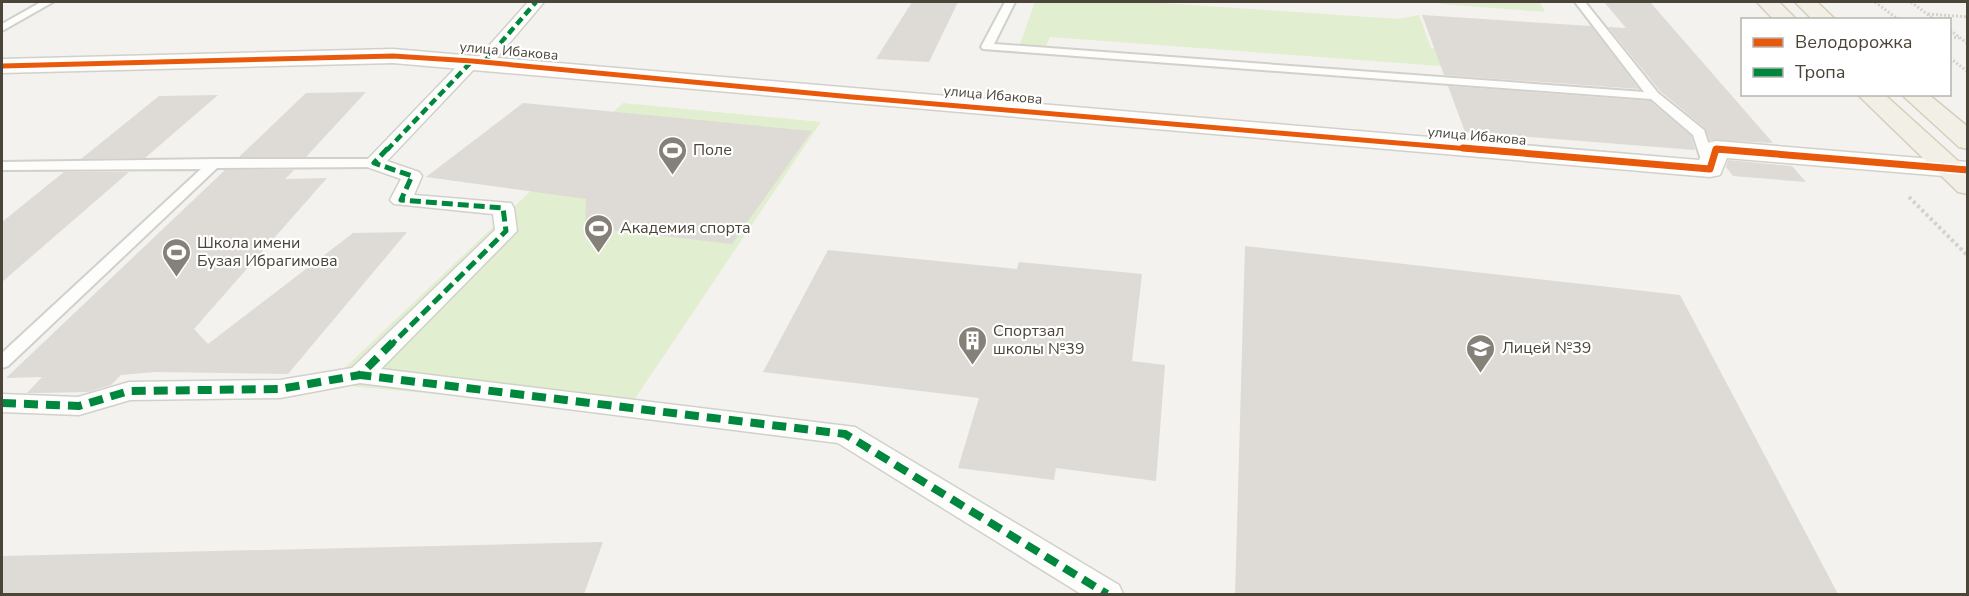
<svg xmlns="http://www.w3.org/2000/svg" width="1969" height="596" viewBox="0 0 1969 596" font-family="'Nunito Sans',sans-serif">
<rect width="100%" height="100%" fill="#f4f2ee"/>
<!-- green -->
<g fill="#e1eecf">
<path d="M1035 2H1148L1398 19 1419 15 1431 48 1580 60 1534 73 1050 37 1046 46 1020 44Z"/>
<path d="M1439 2H1540L1545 12 1440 4Z"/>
<path d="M623 103 821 122 626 412 328 384Z"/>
</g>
<!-- building -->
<g fill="#dedbd6">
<path d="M912 2H958L929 62 876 59Z"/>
<path d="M1604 2H1650L1773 143 1710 140 1705 128 1660 91 1608 27 1626 28Z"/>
<path d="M1422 15 1591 26 1639 89 1444 75Z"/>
<path d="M1448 86 1650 101 1691 136 1695 150 1465 132Z"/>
<path d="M366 92 306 157H239L306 93Z"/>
<path d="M218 95 145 158 81 159 159 96Z"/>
<path d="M523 103 812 131 732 244 585 227 586 199 426 177Z"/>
<path d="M1728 160 1792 166 1806 182 1733 176 1726 167Z"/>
<path d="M225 170H294L285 179 327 178 194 329 208 344 353 233 407 232 288 374 155 372 121 375 111 385 88 392 37 393H27L42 377 6 378Z"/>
<path d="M64 172H129L2 282V222Z"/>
<path d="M1245 246 1680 295 1838 594H1235Z"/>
<path d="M828 250 1017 269 1019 262 1142 274 1132 361 1165 365 1156 481 1056 468 1054 480 958 468 979 398 763 372Z"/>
<path d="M603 542 584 594H2V556Z"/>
</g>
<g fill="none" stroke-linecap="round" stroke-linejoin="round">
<defs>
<g id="service">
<path d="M41 2H53L2 31V24Z"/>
<path d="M1005 2H1015L994 44 1644 92 1575 2H1585L1658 93 1704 130 1717 169 1715 172H1705L1693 135 1651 99 983 49 981 47Z"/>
<path d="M215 159H374L381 163 374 167 217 168 8 366 2 368V353L201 169 2 170V162Z"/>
</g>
<path id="pedestrian" d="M528 2H544L490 66 478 65 387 161 419 172 422 176 414 195 511 203 514 208 517 231 381 369 855 427 1119 585 1123 594H1081L838 443 360 383 280 398 130 400 79 415 2 412V394L78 397 129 382 280 380 352 368 495 230 493 214 394 204 390 200 401 179 367 167 364 163 466 57 478 58Z"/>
<path id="minor" d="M393 49 1699 160 1707 143 1716 141 1968 162V178L1727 158 1720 175 1710 177 393 63 2 73V59Z"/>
<g id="primary">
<path d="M1757 2H1779L1797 20H1774Z"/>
<path d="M1795 2H1817L1836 20H1813Z"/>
<path d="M1857 94H1884L1968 170V194L1958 192Z"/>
<path d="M1901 94H1928L1968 127V149L1959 147Z"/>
</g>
</defs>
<!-- service casing -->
<use href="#service" stroke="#d2d0cb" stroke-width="4"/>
<!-- pedestrian casing -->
<use href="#pedestrian" stroke="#d2d0cb" stroke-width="3"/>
<!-- minor casing -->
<use href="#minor" stroke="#d2d0cb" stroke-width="3"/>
<!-- primary casing -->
<use href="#primary" stroke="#d6cebb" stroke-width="3"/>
<!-- path-far1 -->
<g stroke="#d3d2cc" stroke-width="3" stroke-dasharray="2 2" stroke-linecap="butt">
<path d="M1875 2 1899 20"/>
<path d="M1911 2 1935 20"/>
<path d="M1928 14 1968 17"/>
<path d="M1950 30 1968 44"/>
<path d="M1950 37 1959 38"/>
<path d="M1950 58 1968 72"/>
</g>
<!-- path -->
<path stroke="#d3d2cc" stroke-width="4" stroke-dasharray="3 3" stroke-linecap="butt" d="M1909 197 1968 256"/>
<!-- service -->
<use href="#service" fill="#fdfdfc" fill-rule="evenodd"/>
<!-- pedestrian -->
<use href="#pedestrian" fill="#fdfdfc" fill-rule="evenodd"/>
<!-- minor -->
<use href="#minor" fill="#fdfdfc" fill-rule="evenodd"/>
<!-- primary -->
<use href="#primary" fill="#f2efe6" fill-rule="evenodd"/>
<!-- quiet-far2 -->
<g stroke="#00873e" stroke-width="4.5" stroke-dasharray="8 4.5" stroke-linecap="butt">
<path d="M484 62 536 2"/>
<path d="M387 150 472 61"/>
</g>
<!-- quiet-far1 -->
<path stroke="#00873e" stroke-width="5" stroke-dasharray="11 5" stroke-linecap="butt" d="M388 148 374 163 412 176 401 200 503 208 506 231 392 344"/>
<!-- quiet -->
<g stroke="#00873e" stroke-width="8" stroke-dasharray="14 8" stroke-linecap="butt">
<path d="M393 342 360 375 845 434 1107 594"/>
<path d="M2 403 79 406 129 391 280 389 360 375"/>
</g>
<defs>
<g id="cycleway-far1">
<path d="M2 66 393 56 472 61 852 97 1481 150"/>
<path d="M1716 150H1726"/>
</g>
<path id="cycleway" d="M1463 148 1710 169 1716 149 1968 170"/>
</defs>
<!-- cycleway-far1 casing -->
<use href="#cycleway-far1" stroke="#fff" stroke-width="8"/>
<!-- cycleway casing -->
<use href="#cycleway" stroke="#fff" stroke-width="10"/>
<!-- cycleway-far1 -->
<use href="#cycleway-far1" stroke="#e8590c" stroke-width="5"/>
<!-- cycleway -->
<use href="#cycleway" stroke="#e8590c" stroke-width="7"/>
</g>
<!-- icons -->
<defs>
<symbol id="stadium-pin" viewBox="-11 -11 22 30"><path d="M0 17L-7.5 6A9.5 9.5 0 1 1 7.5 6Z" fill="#868178" stroke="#fff"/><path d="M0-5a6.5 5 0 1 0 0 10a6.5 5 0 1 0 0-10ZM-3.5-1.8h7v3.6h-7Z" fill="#fff"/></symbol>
<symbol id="building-pin" viewBox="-11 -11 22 30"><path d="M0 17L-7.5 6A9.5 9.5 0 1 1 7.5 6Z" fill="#868178" stroke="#fff"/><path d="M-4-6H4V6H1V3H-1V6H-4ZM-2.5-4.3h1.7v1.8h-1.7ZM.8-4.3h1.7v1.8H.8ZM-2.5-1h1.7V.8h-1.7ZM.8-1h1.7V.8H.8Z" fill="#fff"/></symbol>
<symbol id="school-pin" viewBox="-11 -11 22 30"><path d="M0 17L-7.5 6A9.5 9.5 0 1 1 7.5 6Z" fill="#868178" stroke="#fff"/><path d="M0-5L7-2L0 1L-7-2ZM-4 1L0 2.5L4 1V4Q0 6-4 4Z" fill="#fff"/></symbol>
</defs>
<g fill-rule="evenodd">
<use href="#stadium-pin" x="656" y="134" width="33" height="45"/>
<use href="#stadium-pin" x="582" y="212" width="33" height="45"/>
<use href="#stadium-pin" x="160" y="236" width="33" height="45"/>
<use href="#building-pin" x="956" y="324" width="33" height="45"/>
<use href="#school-pin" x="1464" y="332" width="33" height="45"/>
</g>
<g text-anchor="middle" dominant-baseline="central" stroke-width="4.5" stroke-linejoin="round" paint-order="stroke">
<!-- far-street labels -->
<g font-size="14" fill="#4b4439" stroke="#fff">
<text transform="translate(509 51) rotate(5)">улица Ибакова</text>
<text transform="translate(993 95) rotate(5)">улица Ибакова</text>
<text transform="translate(1477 136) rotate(5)">улица Ибакова</text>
</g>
<!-- poi labels -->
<g font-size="16" fill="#4b4439" stroke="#fff" text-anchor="start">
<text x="693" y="150">Поле</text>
<text x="620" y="228">Академия спорта</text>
<text x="197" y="243">Школа имени<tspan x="197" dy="18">Бузая Ибрагимова</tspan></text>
<text x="993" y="331">Спортзал<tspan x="993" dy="18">школы №39</tspan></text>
<text x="1502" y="348">Лицей №39</text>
</g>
</g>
<!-- border -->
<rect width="1969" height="596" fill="none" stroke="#4b4439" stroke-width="6"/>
<!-- legend -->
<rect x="1741" y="18" width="210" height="78" fill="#ffffff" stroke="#b7b4b0" stroke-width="1.5"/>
<rect x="1753" y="38" width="30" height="9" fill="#e8590c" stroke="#b7b4b0" stroke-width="1.5"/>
<text x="1795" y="48" font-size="18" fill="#4b4439">Велодорожка</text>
<rect x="1753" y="68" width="30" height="9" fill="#00873e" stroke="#b7b4b0" stroke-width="1.5"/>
<text x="1795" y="78" font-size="18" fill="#4b4439">Тропа</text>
</svg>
